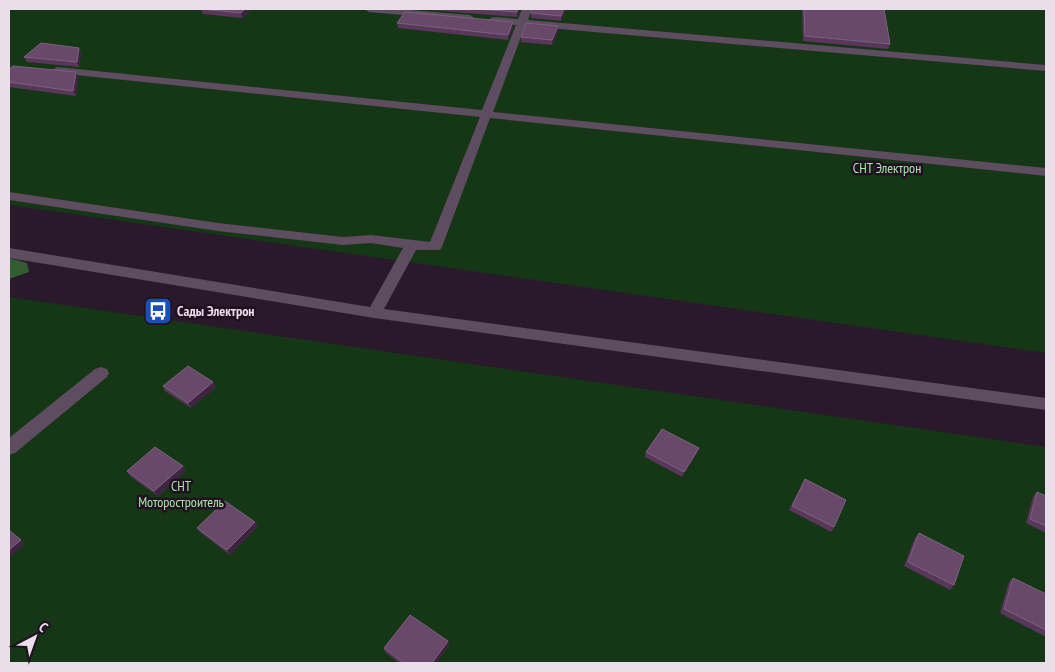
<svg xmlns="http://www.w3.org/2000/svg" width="1055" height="672" viewBox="0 0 1055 672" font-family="'PT Sans Narrow',sans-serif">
<rect width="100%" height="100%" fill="#2a192b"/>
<!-- green -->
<g fill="#163716">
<path d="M9 9H1046V353L9 205Z"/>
<path d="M9 297 1046 447V663H9Z"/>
</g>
<!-- forest -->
<path fill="#345c33" d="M9 258 27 263 29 272 9 279Z"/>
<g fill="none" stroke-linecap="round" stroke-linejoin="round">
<!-- minor -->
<g fill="#5e4c60" fill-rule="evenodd">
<path d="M364 9H398L470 15 475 18 470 21 369 12Z"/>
<path d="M522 9H532L528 20 1046 65V71L525 26 493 112 1046 168V176L490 118 442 247 440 250H416L384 309 1046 398V410L374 318 9 258V248L370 307 403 248 371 243 343 245 218 231 9 200V192L218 223 343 237 371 235 430 242 480 117 57 73 52 70 57 67 482 110 516 25 493 23 488 20 493 17 518 19Z"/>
<path d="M101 367 107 369 109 373 107 377 15 453 9 455V438L95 369Z"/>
</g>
</g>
<!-- wall -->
<g fill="#58375b">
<path d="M201 9H251L242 18 203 14Z"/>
<path d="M418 9H520L517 17Z"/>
<path d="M802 9H884L890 44 888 49 803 41Z"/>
<path d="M531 13H565L561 21 531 18Z"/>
<path d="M513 22V27L508 40 398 28 397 23Z"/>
<path d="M558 26V31L552 45 521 42V37Z"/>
<path d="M79 48 81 53 79 67 27 62 24 57Z"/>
<path d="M9 69 76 72 78 77 76 96 9 87Z"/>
<path d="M213 382 216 387 191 408 165 391 163 386Z"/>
<path d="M699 448 697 453 682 477 645 457 646 452Z"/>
<path d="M183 466 185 471 158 496 130 476 127 471Z"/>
<path d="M805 479 834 527 831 532 789 510Z"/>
<path d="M1037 492 1046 496V533L1026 523 1033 497Z"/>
<path d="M255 522 257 527 230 555 200 532 197 528Z"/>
<path d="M919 533 954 585 950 590 904 566 915 538Z"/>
<path d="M1013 578 1046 594V637L1000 613 1009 582Z"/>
<path d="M448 641 449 645 436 663H400L385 652 384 648Z"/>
</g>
<!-- shaded-wall -->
<g fill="#3f2341">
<path d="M245 9H251L242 18 241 13Z"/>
<path d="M518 9H520L517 17V12Z"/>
<path d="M565 9V13L561 21V16Z"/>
<path d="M513 22V27L508 40V35Z"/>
<path d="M558 26V31L552 45V40Z"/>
<path d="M79 48 81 53 79 67 77 62Z"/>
<path d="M76 72 78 77 76 96 73 91Z"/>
<path d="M213 382 216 387 191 408 188 403Z"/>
<path d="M699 448 697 453 682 477 684 472Z"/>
<path d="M183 466 185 471 158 496 154 491Z"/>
<path d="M255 522 257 527 230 555 227 550Z"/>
<path d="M21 540 25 544 9 558V550Z"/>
<path d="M448 641 449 645 436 663H432Z"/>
<path d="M9 647 12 650 9 653Z"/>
</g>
<!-- building -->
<g fill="#68496a" stroke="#7c607e">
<path d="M201 9H245L241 13Z"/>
<path d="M476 9H518L517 12Z"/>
<path d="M532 9H564L561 16 531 13Z"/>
<path d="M804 9H884L890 44 805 36Z"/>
<path d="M405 12 513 22 508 35 397 23Z"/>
<path d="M526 23 558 26 552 40 521 37Z"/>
<path d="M41 43 79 48 77 62 24 57Z"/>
<path d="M13 66 76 72 73 91 9 82V69Z"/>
<path d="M188 366 213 382 188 403 163 386Z"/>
<path d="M662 429 699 448 684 472 646 452Z"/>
<path d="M155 447 183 466 154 491 127 471Z"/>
<path d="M805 479 846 500 834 527 792 506Z"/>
<path d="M1037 492 1046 496V526L1030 519Z"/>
<path d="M225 501 255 522 227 550 197 528Z"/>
<path d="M9 530 21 540 9 550Z"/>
<path d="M919 533 964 556 954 585 908 562Z"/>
<path d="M1013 578 1046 594V630L1004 609Z"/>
<path d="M410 615 448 641 432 663H404L384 648Z"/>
</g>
<!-- icons -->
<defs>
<symbol id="bus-square" viewBox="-11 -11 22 22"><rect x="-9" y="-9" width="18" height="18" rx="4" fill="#1a4fb4" stroke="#201022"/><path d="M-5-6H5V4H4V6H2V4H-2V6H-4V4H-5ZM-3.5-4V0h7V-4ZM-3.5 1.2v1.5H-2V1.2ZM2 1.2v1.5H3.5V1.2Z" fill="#fff"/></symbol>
</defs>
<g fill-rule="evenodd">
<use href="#bus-square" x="142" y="295" width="32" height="32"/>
</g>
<g text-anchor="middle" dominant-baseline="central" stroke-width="5" stroke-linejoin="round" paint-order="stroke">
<!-- park labels -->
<g font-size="14" fill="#a9e7a6" stroke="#201022">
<text x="887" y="168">СНТ Электрон</text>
<text x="181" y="486">СНТ<tspan x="181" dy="16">Моторостроитель</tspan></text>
</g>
<!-- poi labels -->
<g font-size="14" font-weight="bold" fill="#e9deea" stroke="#201022" text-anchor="start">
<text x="177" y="311">Сады Электрон</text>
</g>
</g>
<!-- border -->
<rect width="1055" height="672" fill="none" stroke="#e9deea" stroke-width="20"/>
<!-- north arrow -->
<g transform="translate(35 637) rotate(41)" stroke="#201022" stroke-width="4" paint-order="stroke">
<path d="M0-4L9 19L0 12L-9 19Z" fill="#e9deea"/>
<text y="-8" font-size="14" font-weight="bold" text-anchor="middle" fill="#e9deea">С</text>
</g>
</svg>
